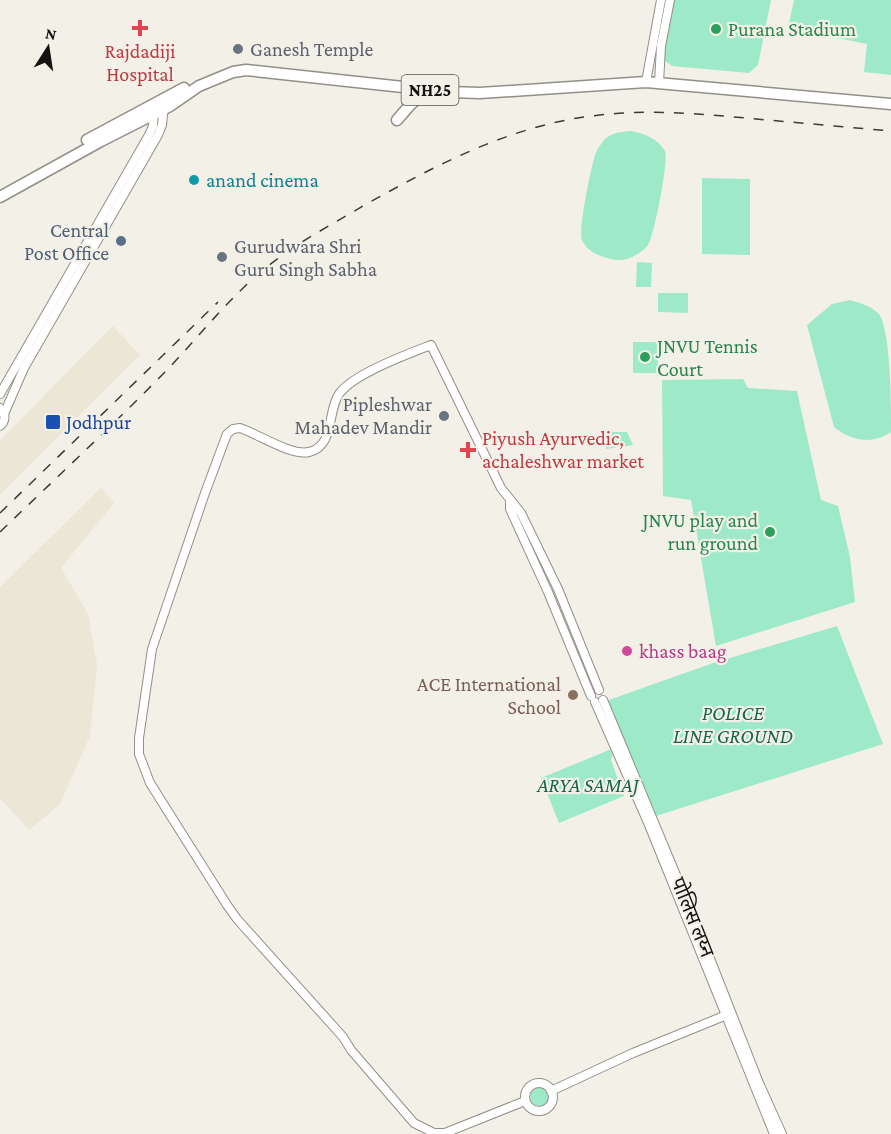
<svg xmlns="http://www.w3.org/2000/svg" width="891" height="1134" viewBox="0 0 891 1134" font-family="'Crimson Pro','Noto Sans Devanagari',serif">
<rect width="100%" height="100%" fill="#f3f0e8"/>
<!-- built -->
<g fill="#ece6d7">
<path d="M113 326 140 355 0 495V440Z"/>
<path d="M101 488 114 503 61 568 88 614 97 664 90 736 60 804 29 830 0 798V587Z"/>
</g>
<!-- green -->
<g fill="#9eeac8">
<path d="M673 0H771L758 65 749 73 672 66 661 58Z"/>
<path d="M794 0H891V75L864 72 867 44 788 28Z"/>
<path d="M631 131C645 134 657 138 665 151 669 160 654 236 648 245 641 254 628 261 616 260 604 258 587 253 582 240 578 230 592 160 597 150 599 147 603 141 605 139 613 132 621 132 631 131Z"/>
<path d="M702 178 750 179V255L702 254Z"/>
<path d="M637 262 652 263 651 287H636Z"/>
<path d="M658 293H688V313L658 312Z"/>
<path d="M850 300C861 303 871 306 879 314 891 332 891 405 891 432 872 445 851 441 834 427L807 325 832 304Z"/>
<rect x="633" y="342" width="25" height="31"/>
<path d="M743 379 748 388 797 391 821 500 838 506 850 557 855 602 716 646 691 500 663 496 662 382 663 380Z"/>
<path d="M605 432H627L633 445 606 449Z"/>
<path d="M837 626 883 744 656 816 606 701 713 663Z"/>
<path d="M614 748 611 760 624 796 559 823 541 778Z"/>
<circle cx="540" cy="1096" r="10"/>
</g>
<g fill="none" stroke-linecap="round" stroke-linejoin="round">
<defs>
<g id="tertiary">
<path d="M646 82 661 0"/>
<path d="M659 83 661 46 670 0"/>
<path d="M0 394 149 135 153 126 154 110"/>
<path d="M0 408C6 413 6 421 0 426"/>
<path d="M4 414 24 368 158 135 162 125 164 105"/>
<path d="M510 501V509L548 592 591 696"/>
<path d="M603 700 698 928 759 1083 782 1134"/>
<path d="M595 702 649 825 774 1134"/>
<circle cx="539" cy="1097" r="14"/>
<path d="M551 1091 633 1053 729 1014"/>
<path d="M525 1101 445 1133H434L414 1123 351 1050 343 1037 237 919 227 905 150 783 139 754V738L152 649 205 493 227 434 233 429 240 428C258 434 291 456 309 452 335 446 327 411 339 394 353 374 408 354 431 345L501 488 521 513 558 589 599 690"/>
</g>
<g id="primary">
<path d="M397 120 410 105 427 90"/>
<path d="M87 140 184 88"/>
<path d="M0 197 101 141 170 106 199 86 233 72 246 70 449 92 480 93 646 82 891 104"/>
</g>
</defs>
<!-- tertiary casing -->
<use href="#tertiary" stroke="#928f87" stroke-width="10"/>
<!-- primary casing -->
<use href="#primary" stroke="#928f87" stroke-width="13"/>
<!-- tertiary -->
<use href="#tertiary" stroke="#fff" stroke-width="8"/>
<!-- primary -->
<use href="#primary" stroke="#fff" stroke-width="10"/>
<!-- rail -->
<g stroke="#3d3b37" stroke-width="1.5" stroke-dasharray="10 10" stroke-linecap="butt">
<path d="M0 513 218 302"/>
<path d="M0 532C55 479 111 427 165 372 197 339 226 301 262 271 293 245 329 226 363 206 438 164 513 124 600 115 652 109 704 114 756 119 801 123 846 127 891 131"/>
</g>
</g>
<!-- markers -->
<g fill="#e0444e" stroke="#f3f0e8" stroke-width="2">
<path d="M137 19h6v6h6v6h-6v6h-6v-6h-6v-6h6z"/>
<path d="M465 441h6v6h6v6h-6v6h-6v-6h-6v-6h6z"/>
</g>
<g fill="#2e9e5b" stroke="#f3f0e8" stroke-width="2">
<circle cx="716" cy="29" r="6"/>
<circle cx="645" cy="357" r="6"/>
<circle cx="770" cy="532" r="6"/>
</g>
<g fill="#6b7280" stroke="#f3f0e8" stroke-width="2">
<circle cx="238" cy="49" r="6"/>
<circle cx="222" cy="257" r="6"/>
<circle cx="444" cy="416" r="6"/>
</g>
<circle fill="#0f9aa8" stroke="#f3f0e8" stroke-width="2" cx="194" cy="180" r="6"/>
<circle fill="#5c6f8a" stroke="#f3f0e8" stroke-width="2" cx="121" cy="241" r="6"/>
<rect fill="#1a4fb4" stroke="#f3f0e8" stroke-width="2" x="45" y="414" width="16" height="16" rx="3"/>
<circle fill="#d1479c" stroke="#f3f0e8" stroke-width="2" cx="627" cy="651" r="6"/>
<circle fill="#8d6e63" stroke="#f3f0e8" stroke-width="2" cx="573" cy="695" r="6"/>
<g text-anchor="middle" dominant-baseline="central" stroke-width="4.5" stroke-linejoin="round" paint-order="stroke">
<!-- shield labels -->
<rect fill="#f3f0e8" stroke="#575551" stroke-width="1.5" x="401.5" y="75" width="57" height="30" rx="4.5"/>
<g font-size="18" font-weight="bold" fill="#141310">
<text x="430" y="90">NH25</text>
</g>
<!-- leisure labels -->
<g font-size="20" fill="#27864d" stroke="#f3f0e8" text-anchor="start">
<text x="728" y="29">Purana Stadium</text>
<text x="657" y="346">JNVU Tennis<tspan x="657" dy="23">Court</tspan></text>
<text x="758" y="520" text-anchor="end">JNVU play and<tspan x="758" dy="23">run ground</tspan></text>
</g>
<!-- worship labels -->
<g font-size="20" fill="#5b616d" stroke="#f3f0e8" text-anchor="start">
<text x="250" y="49">Ganesh Temple</text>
<text x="234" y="246">Gurudwara Shri<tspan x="234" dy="23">Guru Singh Sabha</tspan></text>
<text x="432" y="404" text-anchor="end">Pipleshwar<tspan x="432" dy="23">Mahadev Mandir</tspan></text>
</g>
<!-- health labels -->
<g font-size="20" fill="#be3a42" stroke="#f3f0e8">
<text x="140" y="51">Rajdadiji<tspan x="140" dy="23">Hospital</tspan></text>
<text x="482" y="438" text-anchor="start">Piyush Ayurvedic,<tspan x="482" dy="23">achaleshwar market</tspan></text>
</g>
<!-- culture labels -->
<g font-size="20" fill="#0d838f" stroke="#f3f0e8" text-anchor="start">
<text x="206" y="180">anand cinema</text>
</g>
<!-- service labels -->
<g font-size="20" fill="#4e5e75" stroke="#f3f0e8" text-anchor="end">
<text x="109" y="230">Central<tspan x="109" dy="23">Post Office</tspan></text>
</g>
<!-- transit labels -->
<g font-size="20" fill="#164399" stroke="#f3f0e8" text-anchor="start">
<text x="66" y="422">Jodhpur</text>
</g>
<!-- hotel labels -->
<g font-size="20" fill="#b23c85" stroke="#f3f0e8" text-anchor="start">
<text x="639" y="651">khass baag</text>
</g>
<!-- education labels -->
<g font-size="20" fill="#785e54" stroke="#f3f0e8" text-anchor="end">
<text x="561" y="684">ACE International<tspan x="561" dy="23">School</tspan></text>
</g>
<!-- park labels -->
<g font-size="20" font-style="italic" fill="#16654a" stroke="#f3f0e8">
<text x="733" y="713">POLICE<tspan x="733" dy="23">LINE GROUND</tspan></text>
<text x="588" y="785">ARYA SAMAJ</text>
</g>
<!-- street labels -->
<g font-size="20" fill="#141310" stroke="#f3f0e8">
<text transform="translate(693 917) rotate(68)">पोलिस लय्न</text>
</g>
</g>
<!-- north arrow -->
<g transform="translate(48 48) rotate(12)" stroke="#f3f0e8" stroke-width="4.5" paint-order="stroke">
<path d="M0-4.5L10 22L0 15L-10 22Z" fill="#141310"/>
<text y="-9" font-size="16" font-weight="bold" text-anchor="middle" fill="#141310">N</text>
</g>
</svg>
